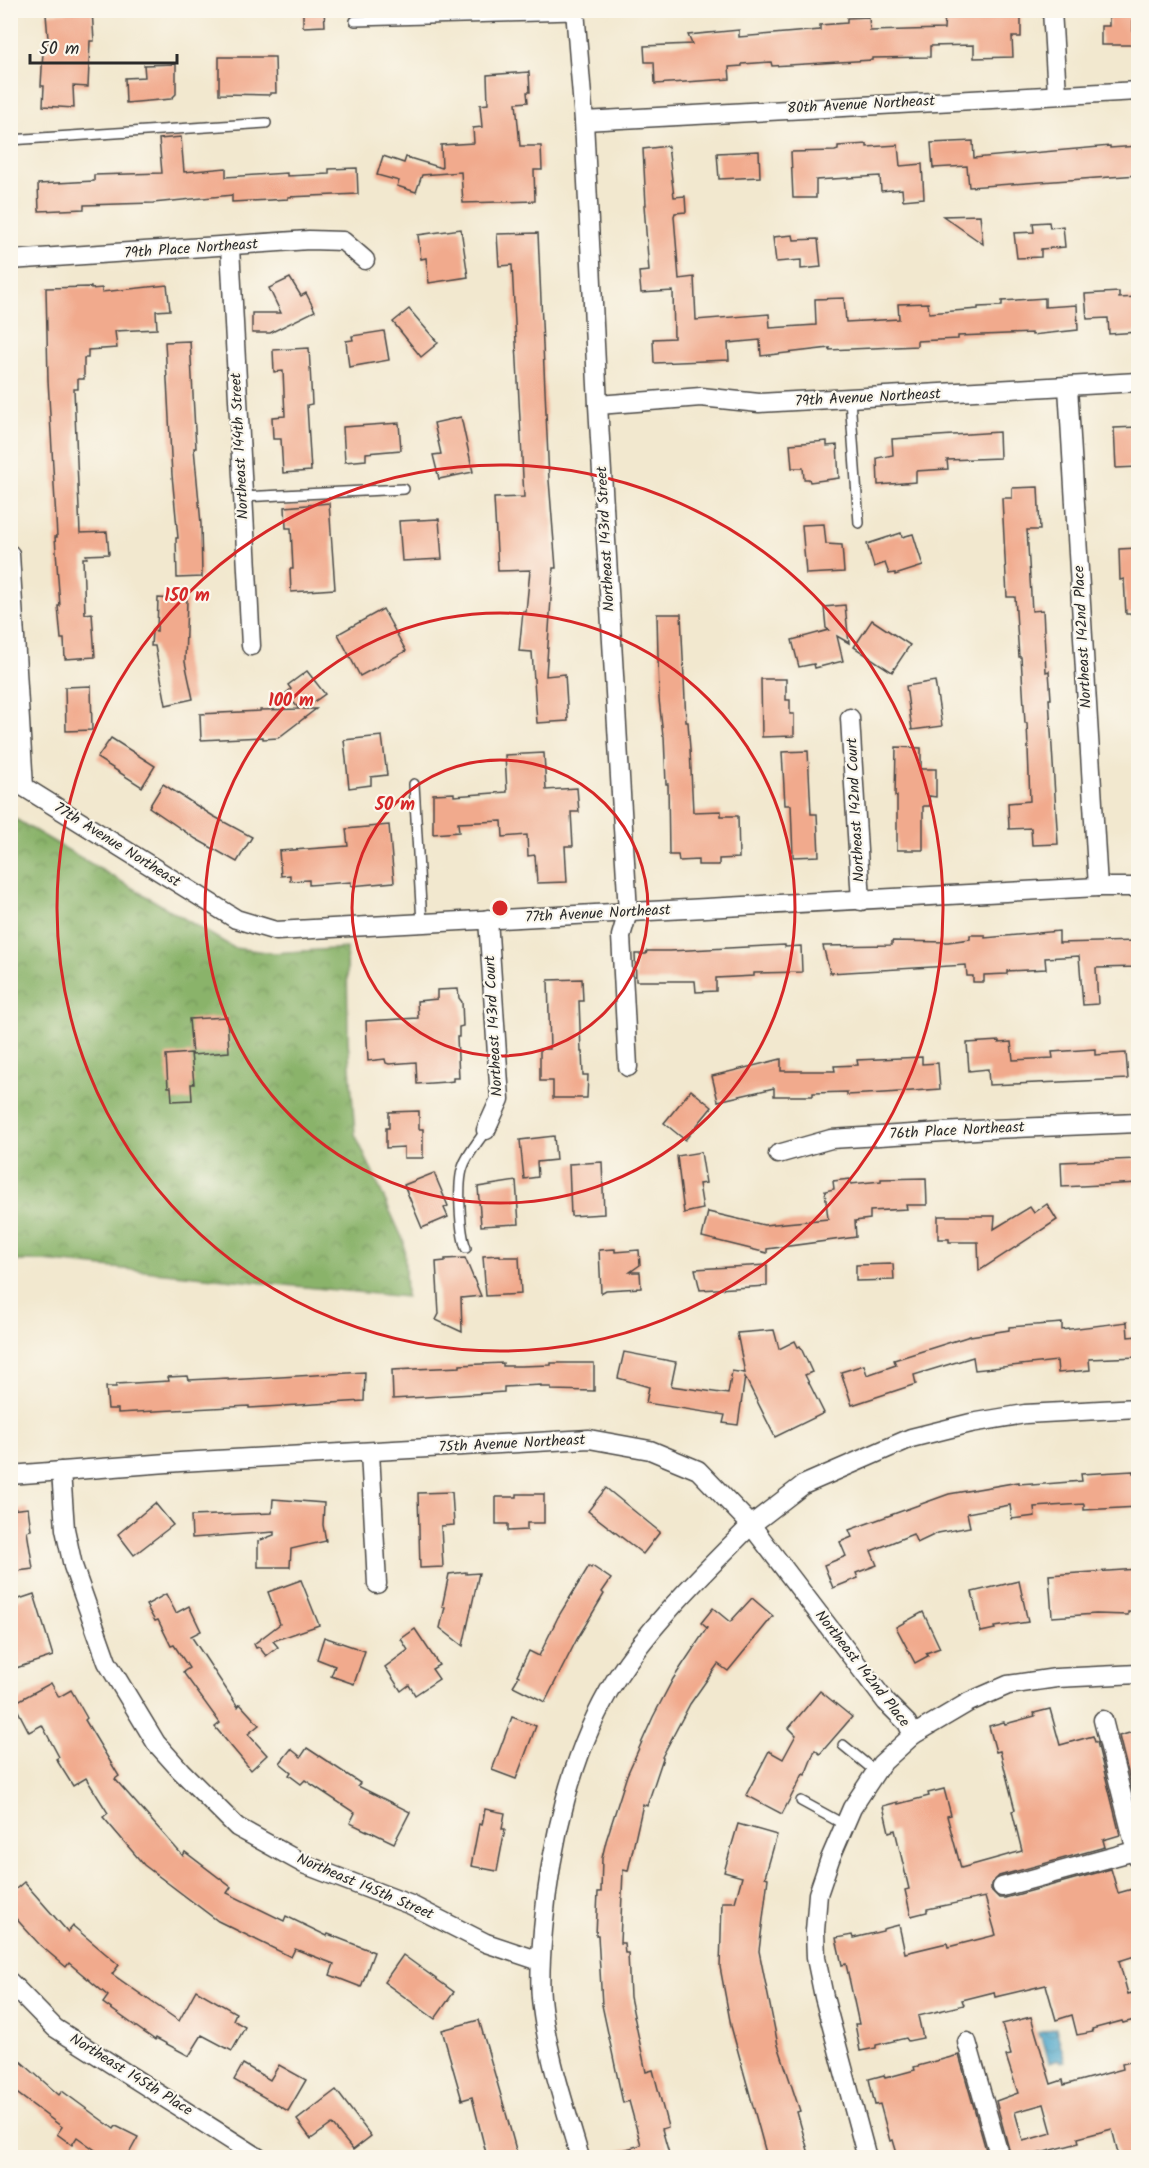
<svg xmlns="http://www.w3.org/2000/svg" width="1149" height="2168" viewBox="0 0 1149 2168" font-family="Kalam,sans-serif">
<defs>
<pattern id="forest-crowns" width="20" height="18" patternUnits="userSpaceOnUse" patternTransform="scale(1.5)"><rect width="20" height="18" fill="#8ab36a"/><path d="M2 6a3 3 0 1 1 6 0M12 15a3 3 0 1 1 6 0" fill="none" stroke="#719257"/></pattern>
<pattern id="water-waves" width="16" height="10" patternUnits="userSpaceOnUse" patternTransform="scale(1.5)"><rect width="16" height="10" fill="#4ba5c9"/><path d="M0 5q4-4 8 0t8 0" fill="none" stroke="#3f87a3"/></pattern>
</defs>
<rect width="100%" height="100%" fill="#fbf7ec"/>
<filter id="ink" filterUnits="userSpaceOnUse"><feTurbulence type="fractalNoise" baseFrequency=".0167" numOctaves="2"/><feDisplacementMap in="SourceGraphic" scale="12" xChannelSelector="R" yChannelSelector="G"/><feConvolveMatrix kernelMatrix="1 2 1 2 8 2 1 2 1" color-interpolation-filters="sRGB"/></filter>
<filter id="wash" filterUnits="userSpaceOnUse"><feTurbulence type="fractalNoise" baseFrequency=".008" numOctaves="4" result="noise"/><feDisplacementMap in="SourceGraphic" scale="24" xChannelSelector="R" yChannelSelector="G"/><feGaussianBlur stdDeviation="1.35" result="paint"/><feColorMatrix in="noise" values="0 0 0 0 0 0 0 0 0 0 0 0 0 0 0 0 0 1.4 0 .05"/><feComposite in="paint" operator="in"/></filter>
<g filter="url(#wash)">
<rect width="100%" height="100%" fill="#f2e8cf"/>
<!-- forest -->
<path fill="url(#forest-crowns)" stroke="#5a6f4a" stroke-width="1.5" d="M10 816 234 948 274 953 347 948 348 1040 355 1134 404 1242 406 1297 44 1261H11Z"/>
<!-- water -->
<path fill="url(#water-waves)" stroke="#3b687a" stroke-width="1.5" d="M1056 2028 1065 2061 1061 2062 1059 2059 1049 2062 1042 2037H1039L1038 2033Z"/>
<g id="blocks">
<!-- building -->
<g fill="#f1aa8d" fill-rule="evenodd">
<path d="M71 10H92L94 41H90L88 87 73 86 74 108 43 106 44 86H41L43 51H49L46 14 71 12Z"/>
<path d="M303 10H324L325 26 303 27Z"/>
<path d="M1021 10V37H1012L1013 57 974 58V45L930 46V57L872 58V60L772 66 771 62 742 64V66L729 67 730 79 655 84 654 62H645L644 46 692 44 688 35 739 30V37L820 30V25L847 23V18L869 17 870 31 944 29 945 12Z"/>
<path d="M1109 10H1133V45H1101V26H1109Z"/>
<path d="M219 57H275L276 93H270V95L219 94Z"/>
<path d="M176 64V94L171 99 126 103 125 78 145 77 144 65Z"/>
<path d="M529 72 530 92H527L528 102 516 103 520 146H541L542 170H534L535 201 463 203 461 172 422 175 416 192 397 186 399 181 377 175 383 156 404 163 406 157 442 168 441 145 474 143 473 128 482 127 480 105 488 104 487 75Z"/>
<path d="M181 137 184 172 226 168V177L287 173V176L329 174V169L357 168 358 194 288 197V199L232 202V195L153 203 84 205V209L39 211 38 184 94 181V175L162 173 159 139Z"/>
<path d="M973 141 974 158 1110 146V148L1138 146V175L969 187 967 166 933 168 931 143Z"/>
<path d="M867 144V147L898 145 900 166 922 164 924 198 903 200 902 189 881 191 880 176 816 180V198H793L791 152 835 151 838 150V146Z"/>
<path d="M668 146 674 197 685 196 686 212 675 213 674 216 679 279 694 277 696 320 769 314 770 328 816 325 815 299 844 298 846 322 899 319 898 304 928 303 929 313 978 309V307L1002 306V301L1045 298V307L1077 305 1078 330 1032 335V333L958 336V339L917 341V346L829 350 830 348 761 356 760 340 728 343 729 360 654 363 653 339 674 338 673 291 641 293 639 272 649 271 644 205H646L643 149Z"/>
<path d="M759 151 760 177 719 179 717 153Z"/>
<path d="M980 215 983 244 943 216Z"/>
<path d="M1049 222 1050 228 1063 226 1065 247 1041 249V257L1017 258 1014 233 1034 232 1033 223Z"/>
<path d="M461 229 468 277 429 283 426 258 421 259 418 235Z"/>
<path d="M538 233 549 480 556 568H553L546 676 565 674 568 721 537 723 532 652 519 651 523 611 526 612 530 570 498 571 494 498 524 497 512 265 499 266 497 234Z"/>
<path d="M793 235 794 240 818 239 821 267 801 269V260L776 262 773 237Z"/>
<path d="M290 278 301 296 306 293 315 311 270 333H252V313H281L269 288Z"/>
<path d="M167 285 170 310 156 311 157 329 115 331 117 348 88 350V358H84V379H78V389H74L80 533 107 532 109 554 86 555 87 558H83L85 614 92 613 95 657 65 659 64 639H61L58 606H60L55 537H57L48 380 46 288 91 287V289L102 288V292Z"/>
<path d="M1119 292V298L1138 297V332L1109 334 1108 318 1087 319 1085 294Z"/>
<path d="M409 309 438 343 421 357 393 322Z"/>
<path d="M384 331 389 360 349 367 346 341 353 340 352 336Z"/>
<path d="M190 341 196 448H194L201 524 202 577 177 578 176 538H178L172 475 165 342Z"/>
<path d="M309 348 312 404 307 405 311 471 283 473 281 439H273L272 417 285 416 283 371 274 372 273 350Z"/>
<path d="M461 417 473 472 439 479 433 455 441 454 434 423Z"/>
<path d="M399 423 401 450 366 453V460L345 462 343 427Z"/>
<path d="M1138 427V467L1116 468 1114 428Z"/>
<path d="M999 432 1000 458 947 460 948 469 916 471V482L878 485 877 458 893 455 892 439Z"/>
<path d="M827 441V446L837 445 839 478 810 482 809 479H804L803 468H792L790 444Z"/>
<path d="M1038 487 1040 530H1027L1032 611 1043 610 1046 672 1049 671 1051 699H1049L1058 844 1032 845 1031 828 1009 829 1008 803 1030 801 1027 723H1025L1021 657H1019L1015 597H1007L1002 498H1012V488Z"/>
<path d="M329 503 335 589 291 592 290 569H293L291 528H286L285 507Z"/>
<path d="M439 519 442 559 402 561 399 521Z"/>
<path d="M824 524 826 544 842 545 844 572 806 574 802 525Z"/>
<path d="M901 533 902 537 913 534 923 566 895 575V573L889 574 885 563 874 567 867 544Z"/>
<path d="M1138 548V614H1126L1124 579 1120 580 1119 549Z"/>
<path d="M158 598 187 600 185 662 193 699 166 705 155 646H151L152 630 157 631Z"/>
<path d="M845 605 849 643 837 636 843 661 815 668 814 664 799 667 792 640 829 630 826 628 824 607Z"/>
<path d="M383 609 406 651 360 676 338 634Z"/>
<path d="M657 614H681L686 722H688L690 749 693 812 721 811V816H738L739 858 719 859V865H698V860L679 861 678 855H669L668 784H666L664 736H663L659 699Z"/>
<path d="M872 620 910 645 892 672 854 647Z"/>
<path d="M307 671 325 694 304 709H316L278 738 263 739V737L201 740 200 714 260 711V710L299 709 286 693 291 689 288 685Z"/>
<path d="M761 679H786V700H790V714H794V736L762 737Z"/>
<path d="M935 681 942 726 912 730 906 686Z"/>
<path d="M91 686 92 730 66 731 65 687Z"/>
<path d="M382 736 387 775 371 777V785L349 788 344 740Z"/>
<path d="M111 738 155 766 142 787 97 758Z"/>
<path d="M896 747 921 748V769H936V797L929 796 930 806H923V850H897V796H895Z"/>
<path d="M808 751 811 814H817L819 856 793 857 791 805H785L782 752Z"/>
<path d="M544 753 546 790 577 788 579 812H571L573 846H565L567 882 537 883 535 855 528 856 527 835 503 837 502 821 458 823 459 832 433 834V794L454 793V796L507 792 505 755Z"/>
<path d="M163 784 213 816 252 837 237 862 196 839 149 807Z"/>
<path d="M389 825 394 882 351 886V882L309 885V880L290 881V875L281 876 279 851 348 846 346 829Z"/>
<path d="M1059 931V943L1138 941V967L1096 968 1098 1004 1083 1005 1079 956 1045 958 1046 969 1007 971V974L984 975V982H973V976H967L966 965 830 973 823 946 892 945V941L948 942 970 939V935H985V938Z"/>
<path d="M785 945V947L801 946 802 972 754 973V976L716 978V991L696 992 695 981H636L635 954H646L647 951H670Z"/>
<path d="M582 979 583 1001H579L581 1052H582L583 1075H588L587 1098H553V1081H540V1049H550L548 980Z"/>
<path d="M458 989 459 998 462 1002 463 1026 459 1027V1037H457L459 1078H453V1081L446 1082 417 1084 416 1062 389 1064 386 1063 385 1059 368 1061 366 1021 418 1018 417 1001 437 999V990Z"/>
<path d="M227 1017 229 1052 192 1055 189 1019Z"/>
<path d="M999 1041V1043L1011 1042 1013 1060 1053 1058 1052 1052 1095 1049V1055L1126 1053 1128 1079 989 1085 988 1069 969 1071 967 1043Z"/>
<path d="M191 1053 194 1084H191L192 1100 172 1101 171 1087H168L166 1055Z"/>
<path d="M922 1057V1064L938 1063 940 1089 885 1093 847 1095V1092L813 1093V1096H774V1088L718 1101 712 1076 781 1059V1071H835L834 1066 858 1065 857 1060Z"/>
<path d="M691 1090 712 1107 685 1140 664 1123Z"/>
<path d="M419 1111V1129H423V1158H404V1147L386 1148V1128H389V1112Z"/>
<path d="M554 1136 556 1160 537 1162 538 1177 524 1179 520 1140Z"/>
<path d="M701 1152 706 1183 699 1184 703 1209 684 1213 677 1156Z"/>
<path d="M1138 1159V1183L1062 1187 1061 1162Z"/>
<path d="M602 1162 604 1214 571 1216 569 1164Z"/>
<path d="M434 1173 448 1206 444 1208 448 1217 422 1228 404 1185Z"/>
<path d="M926 1178 927 1205H906L907 1209 870 1211V1219L855 1221 856 1237 767 1249V1253L702 1237 708 1212 764 1225 828 1219 825 1191 834 1189 833 1181 850 1179 851 1184 881 1181V1179Z"/>
<path d="M516 1181 519 1224 481 1226 478 1187Z"/>
<path d="M1047 1204 1057 1220 979 1271 978 1242H949V1239H938V1216H995L994 1229 1030 1207 1034 1213Z"/>
<path d="M615 1249V1252L639 1250 640 1265 630 1272H640L641 1288 606 1290 601 1293 599 1250Z"/>
<path d="M500 1255V1257H519L521 1294 486 1296 483 1256Z"/>
<path d="M465 1258 481 1296 461 1298 462 1332 436 1320 439 1314 436 1262 445 1261V1259Z"/>
<path d="M893 1264 894 1280 856 1281V1265Z"/>
<path d="M767 1265V1286L700 1290 695 1269Z"/>
<path d="M1127 1322 1128 1337 1138 1336V1357L1089 1359 1090 1370 1058 1373 1057 1361 975 1370 973 1357 914 1375 916 1384 852 1405 841 1372 864 1365 867 1375 896 1365 894 1360 970 1336 1009 1330V1327L1062 1323V1330Z"/>
<path d="M774 1330 779 1349 795 1341 798 1347 800 1346 812 1372 805 1375 824 1413 775 1437 745 1377 738 1425 723 1423 725 1415 646 1403 649 1387 618 1378 624 1352 676 1362 671 1386 728 1394 732 1371 745 1373 737 1333Z"/>
<path d="M503 1363V1366H521L551 1365V1363H594V1391L551 1390V1387H541V1385L504 1387V1392L393 1399 392 1370 460 1367V1365Z"/>
<path d="M365 1372 364 1401 249 1408V1406L118 1413V1409H108L106 1387H116V1384L169 1381 168 1377 188 1376 189 1380 228 1378V1380Z"/>
<path d="M1133 1471V1473H1138V1507L1084 1510V1504L1034 1507 1035 1516 1012 1519 1010 1505 967 1513 970 1527 938 1533 917 1543 913 1534 871 1551 877 1565 856 1573 858 1578 833 1588 824 1565 846 1556 840 1542 852 1537 849 1530 949 1494 1019 1482V1484L1032 1483V1485L1082 1481 1081 1474Z"/>
<path d="M606 1488 660 1532 643 1554 588 1511Z"/>
<path d="M452 1492 454 1525 441 1526 443 1567 420 1568 418 1493Z"/>
<path d="M517 1494H544V1523H527V1530L508 1531V1524H496V1497H517Z"/>
<path d="M273 1499 324 1503 323 1525 326 1541 291 1549 290 1567H258V1541L274 1535V1532L192 1538 191 1516 272 1513Z"/>
<path d="M155 1503 173 1525 134 1555 118 1534Z"/>
<path d="M28 1508 31 1530 27 1531 33 1569 10 1572V1510Z"/>
<path d="M589 1566 591 1568 592 1566 611 1579 602 1592 604 1594 577 1639 545 1702 513 1686 519 1676 517 1675 529 1651 539 1656 558 1617Z"/>
<path d="M1138 1569V1609L1136 1610V1612H1128V1615L1096 1614 1052 1617 1049 1575Z"/>
<path d="M466 1572V1574L479 1573 463 1646 440 1628 445 1607H442L449 1574Z"/>
<path d="M301 1580 319 1625 273 1641 278 1647 266 1656 259 1647 256 1648 254 1644 280 1624 268 1592Z"/>
<path d="M1019 1581 1028 1622 994 1627 995 1629 981 1632 972 1592Z"/>
<path d="M34 1594 53 1656 16 1668 10 1652V1602Z"/>
<path d="M166 1594 176 1613 189 1606 201 1631 191 1636 238 1707 240 1704 259 1725 248 1734 267 1755 251 1770 215 1727 220 1723 183 1672 189 1668 174 1645 171 1646 158 1620 155 1621 146 1605Z"/>
<path d="M752 1598 773 1616 728 1671 718 1664 690 1704 662 1757 663 1758 647 1806 643 1804 628 1871 623 1870 620 1943H624L625 1953H628L630 1997 646 2072 653 2070 668 2127 662 2129 670 2157H613L612 2153 641 2145 629 2101 623 2103 602 2005 598 1935H596L598 1892H601L602 1858 606 1841 627 1775 653 1717 673 1679 707 1628 701 1623 713 1608 730 1622Z"/>
<path d="M923 1612 940 1648 926 1653 928 1656 915 1663 896 1627Z"/>
<path d="M415 1629 439 1665 432 1669 439 1679 415 1695 409 1685 401 1691 385 1667 408 1650 401 1639Z"/>
<path d="M324 1637 365 1651 354 1684 331 1676 335 1666 317 1659Z"/>
<path d="M51 1683 59 1697 71 1690 87 1718 85 1720 119 1776 115 1779 183 1856 185 1852 231 1887 227 1893 284 1921 286 1916 327 1936 328 1934 374 1952 361 1987 330 1975 334 1964 295 1949 291 1957 218 1921 144 1865 103 1817 108 1813 86 1778 73 1786 56 1759 59 1757 42 1725 29 1732 14 1703Z"/>
<path d="M820 1691 852 1717 820 1754 815 1750 805 1775 803 1774 782 1814 746 1795 769 1751 783 1759 796 1735 789 1728Z"/>
<path d="M1050 1709 1060 1745 1093 1736 1095 1742H1097L1120 1835 1103 1840 1105 1847 999 1876 991 1884V1890L999 1898H1005L1111 1869 1118 1893 1136 1888 1138 1897V1955L1119 1961 1128 1994 1132 1993 1138 2019 1123 2023 1122 2021 1092 2029 1093 2032 1077 2035 1072 2015 1056 2020 1046 1985 995 1997 994 1992 962 2000 964 2005 918 2016 923 2038 908 2041 906 2038 876 2045V2048L860 2051 855 2024H859L846 1964 842 1965 836 1938 852 1935 853 1938 883 1931V1929L899 1925 905 1953 947 1943 948 1947 996 1935 985 1897 927 1909V1912L911 1916 905 1890 909 1889 895 1830 889 1832 883 1806 898 1802V1804L929 1796 928 1793 944 1789 951 1815 947 1816 961 1868 1022 1851 1012 1811 1015 1810 1000 1751 996 1752 989 1726 1004 1722 1005 1724 1035 1716 1034 1713Z"/>
<path d="M512 1717 536 1726 516 1779 492 1770Z"/>
<path d="M1133 1732 1138 1752V1799L1135 1800 1119 1736Z"/>
<path d="M307 1748 360 1783 358 1786 410 1812 394 1843 367 1830V1831L350 1823 355 1813 305 1780 301 1784 289 1775 291 1772 280 1763 291 1749 301 1757Z"/>
<path d="M485 1809 505 1813 502 1829H505L497 1871 471 1866 479 1824 482 1825Z"/>
<path d="M738 1824 777 1835 765 1877 768 1878 759 1951 778 2045 800 2111 797 2112 809 2154 795 2157H767L731 2026 720 1967 722 1902H735L742 1877 724 1872Z"/>
<path d="M24 1882 68 1932 73 1926 119 1965 112 1974 179 2021 196 1990 236 2013 233 2020 245 2027 232 2051 202 2035 189 2056 156 2038 155 2040 103 2003 108 1996 69 1963 66 1967 40 1945 10 1912V1894Z"/>
<path d="M403 1955 454 1992 435 2019 384 1982Z"/>
<path d="M1031 2017 1051 2084 1063 2080 1064 2085 1123 2069 1122 2064 1138 2060V2157H1119L1112 2129 1078 2138 1079 2143 1025 2157H1011L996 2101 1018 2093 1006 2056 1011 2055 1002 2024ZM1044 2104 1052 2133 1023 2141 1015 2112Z"/>
<path d="M479 2020 504 2106 518 2157H487L472 2097 462 2100 442 2030Z"/>
<path d="M10 2052 59 2095 62 2091 114 2129 116 2126 138 2137 127 2157H105L77 2137 72 2145 57 2134 62 2127 10 2088Z"/>
<path d="M959 2055 988 2157H898L893 2140 890 2141 880 2104 875 2105 869 2079 884 2075 885 2078 915 2070 914 2067Z"/>
<path d="M243 2064 270 2080 279 2065 306 2080 288 2111 234 2080Z"/>
<path d="M336 2090 371 2136 353 2150 332 2124 311 2139 297 2120Z"/>
</g>
</g>
</g>
<g filter="url(#ink)">
<use href="#blocks" fill-opacity="0" stroke="#494744" stroke-width="1.5"/>
<g fill="none" stroke-linecap="round" stroke-linejoin="round">
<defs>
<g id="service">
<path d="M355 21 575 15"/>
<path d="M10 140 266 123"/>
<path d="M850 399 859 523"/>
<path d="M243 497 404 489"/>
<path d="M414 784 422 923"/>
<path d="M466 1248C460 1233 457 1183 463 1167 467 1154 479 1141 486 1130"/>
<path d="M843 1745 876 1772"/>
<path d="M801 1801 845 1825"/>
</g>
<g id="minor">
<path d="M575 10 584 121 598 405 628 912 621 936 628 1067"/>
<path d="M1052 10 1057 94"/>
<path d="M584 121 1138 91"/>
<path d="M230 247 251 646"/>
<path d="M10 260 309 240 343 241 365 260"/>
<path d="M1068 387 1098 887"/>
<path d="M598 405 701 397 759 403 1138 382"/>
<path d="M10 554 24 787"/>
<path d="M850 718 861 901"/>
<path d="M24 787 236 919 276 931 1098 887H1138"/>
<path d="M486 1130 500 1099 488 919"/>
<path d="M778 1154 831 1139 992 1129 1138 1123"/>
<path d="M370 1452 377 1584"/>
<path d="M61 1471 65 1529 73 1566 107 1662 156 1743 181 1771 237 1827 306 1865 411 1905 486 1943 540 1961"/>
<path d="M10 1475 180 1462 589 1439 650 1450 698 1470 751 1525 803 1485 911 1438 971 1423 1025 1414 1138 1408"/>
<path d="M1103 1720 1138 1859"/>
<path d="M913 1735 969 1702 1008 1685 1056 1678 1138 1674"/>
<path d="M1002 1887 1138 1850"/>
<path d="M10 1982 55 2028 259 2158"/>
<path d="M967 2042 1000 2158"/>
<path d="M580 2158C565 2106 546 2052 541 1998 539 1976 541 1953 543 1930 550 1846 571 1751 616 1679 653 1621 703 1574 751 1525L886 1702 907 1723 913 1735 881 1764 852 1808 830 1859 818 1894 815 1931 816 1958 824 1997 867 2158"/>
</g>
</defs>
<!-- service casing -->
<use href="#service" stroke="#494744" stroke-width="12"/>
<!-- minor casing -->
<use href="#minor" stroke="#494744" stroke-width="21"/>
<!-- service -->
<use href="#service" stroke="#fff" stroke-width="9"/>
<!-- minor -->
<use href="#minor" stroke="#fff" stroke-width="18"/>
</g>
</g>
<!-- distance rings -->
<g fill="none" stroke="#d62828" stroke-width="3">
<circle cx="500" cy="908" r="148"/>
<circle cx="500" cy="908" r="295"/>
<circle cx="500" cy="908" r="443"/>
</g>
<g text-anchor="middle" dominant-baseline="central" stroke-width="4.5" stroke-linejoin="round" paint-order="stroke">
<!-- street labels -->
<g font-size="15" fill="#2b2b2b" stroke="#fbf7ec">
<text transform="translate(861 105) rotate(-3)">80th Avenue Northeast</text>
<text transform="translate(191 249) rotate(-4)">79th Place Northeast</text>
<text transform="translate(868 398) rotate(-3)">79th Avenue Northeast</text>
<text transform="translate(240 446) rotate(-93)">Northeast 144th Street</text>
<text transform="translate(606 539) rotate(-93)">Northeast 143rd Street</text>
<text transform="translate(1083 637) rotate(-93)">Northeast 142nd Place</text>
<text transform="translate(856 810) rotate(-93)">Northeast 142nd Court</text>
<text transform="translate(117 845) rotate(32)">77th Avenue Northeast</text>
<text transform="translate(598 914) rotate(-3)">77th Avenue Northeast</text>
<text transform="translate(494 1026) rotate(-93)">Northeast 143rd Court</text>
<text transform="translate(957 1131) rotate(-3)">76th Place Northeast</text>
<text transform="translate(512 1444) rotate(-3)">75th Avenue Northeast</text>
<text transform="translate(862 1669) rotate(52)">Northeast 142nd Place</text>
<text transform="translate(365 1887) rotate(23)">Northeast 145th Street</text>
<text transform="translate(131 2075) rotate(32)">Northeast 145th Place</text>
</g>
</g>
<circle cx="500" cy="908" r="9" fill="#d62828" stroke="#fbf7ec" stroke-width="3"/>
<g font-size="18" text-anchor="middle" font-weight="bold" fill="#d62828" stroke="#fbf7ec" stroke-width="4.5" stroke-linejoin="round" paint-order="stroke">
<text x="187" y="601">150 m</text>
<text x="291" y="706">100 m</text>
<text x="395" y="810">50 m</text>
</g>
<!-- margin -->
<rect width="1149" height="2168" fill="none" stroke="#fbf7ec" stroke-width="36"/>
<!-- scale -->
<path d="M30 54v9h147v-9" fill="none" stroke="#2b2b2b" stroke-width="3"/>
<text x="39" y="54" font-size="18" fill="#2b2b2b" stroke="#fbf7ec" stroke-width="4.5" paint-order="stroke">50 m</text>
</svg>
